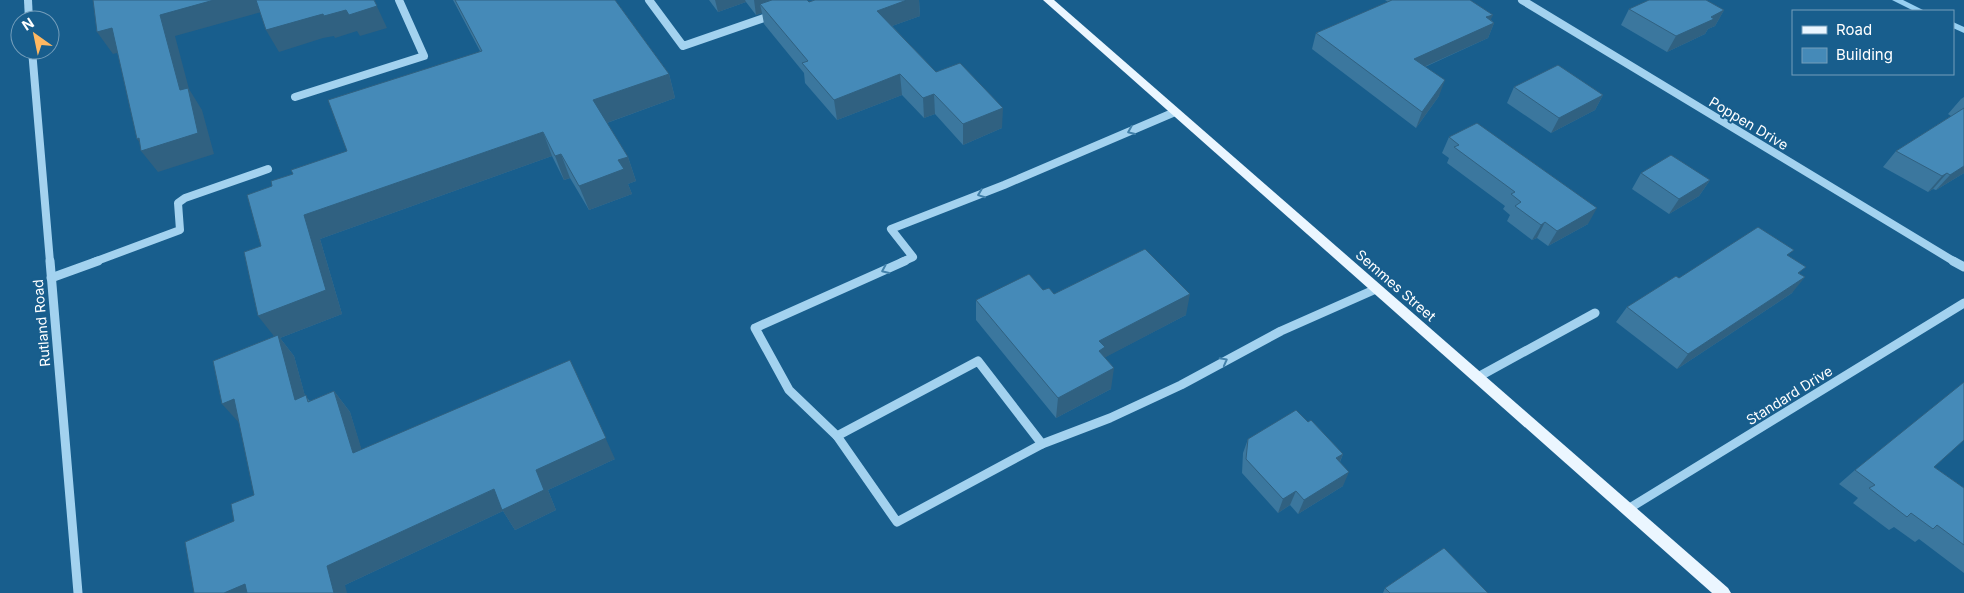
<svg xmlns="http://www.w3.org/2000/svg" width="1964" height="593" viewBox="0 0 1964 593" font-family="Inter,sans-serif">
<rect width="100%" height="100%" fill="#185e8d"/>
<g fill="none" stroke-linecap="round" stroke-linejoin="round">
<!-- stream -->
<g fill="#96cff1" fill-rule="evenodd">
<path d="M1892 0H1903L1925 11H1914Z"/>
<path d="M1953 22 1964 27V33L1953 28Z"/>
</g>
<!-- minor-far1 -->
<g stroke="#a3d2ef" stroke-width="8">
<path d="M28 0 29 20"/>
<path d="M649 0 683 46 773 15"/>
<path d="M1522 0 1955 262"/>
<path d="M32 50 50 262"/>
<path d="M295 97 424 56 399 0"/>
<path d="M94 262 180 230 178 203 185 198 268 169"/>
<path d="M902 262 913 257 891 229 1004 185 1175 112"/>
</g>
<!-- minor -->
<g stroke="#a3d2ef" stroke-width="9">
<path d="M50 261 78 593"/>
<path d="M1953 261 1964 267"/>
<path d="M51 278 98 261"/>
<path d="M978 361 1042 444 897 522 837 436Z"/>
<path d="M1478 377 1595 313"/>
<path d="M837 436 789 390 755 328 905 261"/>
<path d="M1042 444 1110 418 1181 385 1281 331 1376 289"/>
<path d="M1628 509 1964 303"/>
</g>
<!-- major -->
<path fill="#ebf6ff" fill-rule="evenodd" d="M1043 0H1054L1728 588 1731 593H1712Z"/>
</g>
<!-- wall -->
<g fill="#3b779e">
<path d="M453 0H615L669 74 675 98 607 123 628 157 636 181 628 184 632 194 589 210 570 178 564 180 552 156 320 239 342 314 280 338 294 356 305 396 310 401 334 391 350 412 361 449 615 459 548 490 556 510 515 530 503 511 345 585 234 521 254 495 274 336 261 246 272 186 293 174 347 151 480 51Z"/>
<path d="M709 0H807L809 2 815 0H919L920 16 892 26 936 72 1002 128 963 145 935 114 924 118 902 95 837 120 805 83 804 73 764 24 762 13 756 15 746 2 718 12Z"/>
<path d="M1385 0H1470L1491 20 1494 23 1488 38 1425 67 1439 96 1416 128 1312 49 1316 33 1388 2Z"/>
<path d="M1629 9 1724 10 1715 26 1708 29 1705 34 1667 52 1621 25Z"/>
<path d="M1514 87 1603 95 1595 110 1551 133 1507 103Z"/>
<path d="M1964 97V173L1936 190 1933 189 1928 192 1883 167 1896 151 1951 116 1948 114 1961 99Z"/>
<path d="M1449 137 1588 224 1548 246 1537 238 1532 240 1507 221 1510 215 1503 209 1505 206 1447 163 1449 158 1442 153Z"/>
<path d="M1641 173 1710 180 1699 196 1669 214 1632 189Z"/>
<path d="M1789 256 1800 274 1792 293 1677 369 1616 322 1627 307 1679 278Z"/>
<path d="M1043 290 1054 294 1186 315 1105 357 1111 389 1056 418 976 320V300Z"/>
<path d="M1308 422 1343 454 1340 462 1343 486 1298 514 1290 505 1278 513 1242 473 1243 453 1248 439Z"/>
<path d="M1934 467 1964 488V573L1919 539 1915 542 1894 527 1889 530 1853 503 1858 498 1839 484 1855 470Z"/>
<path d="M1385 588 1488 593H1383Z"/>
</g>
<!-- shaded-wall -->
<g fill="#306181">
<path d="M214 0H259L265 11 175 36 189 89 202 110 214 154 158 172 141 151 145 150 137 139 160 15Z"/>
<path d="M374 0 387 28 360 36 357 31 335 38 334 36 323 38 279 52 266 30 312 17Z"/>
<path d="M715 0H745L746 2 718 12Z"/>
<path d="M754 0H793L760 4 762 13 756 15Z"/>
<path d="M907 0H919L920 16 878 31 877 11Z"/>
<path d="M1724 10 1715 26 1708 29 1705 34 1667 52 1676 36 1711 17Z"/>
<path d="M1493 15 1488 25 1494 23 1488 38 1408 74 1414 59 1486 17Z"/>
<path d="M112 28 128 50 113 54 97 32Z"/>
<path d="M669 74 675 98 601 125 593 100Z"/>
<path d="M900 74 902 95 837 120 834 100Z"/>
<path d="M1445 80 1439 96 1416 128 1422 112Z"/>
<path d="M934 94 935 114 924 118 923 98Z"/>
<path d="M1603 95 1595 110 1551 133 1559 118Z"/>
<path d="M1003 108 1002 128 963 145V124Z"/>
<path d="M543 132 552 156 320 239 342 314 280 338 294 356 312 421 295 400 277 340 258 316 304 215Z"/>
<path d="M561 154 570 178 564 180 555 156Z"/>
<path d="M628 157 636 181 628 184 632 194 589 210 579 186 618 160Z"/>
<path d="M1964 166V173L1936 190 1950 175Z"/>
<path d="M1947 173 1933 189 1928 192 1942 176Z"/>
<path d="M1710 180 1699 196 1669 214 1679 199Z"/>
<path d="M1597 208 1588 224 1548 246 1557 231Z"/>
<path d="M1545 222 1537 238 1532 240 1541 225Z"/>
<path d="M1805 277 1792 293 1677 369 1688 354Z"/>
<path d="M1190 294 1186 315 1104 358 1096 371 1099 341Z"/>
<path d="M570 360 615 459 548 490 556 510 515 530 503 511 345 585 347 593H334L327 566 536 470Z"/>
<path d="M1114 368 1111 389 1056 418 1058 398Z"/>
<path d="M334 391 350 412 369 473 353 453Z"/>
<path d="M234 399 241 425 222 404Z"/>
<path d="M1343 454 1337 468 1336 458Z"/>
<path d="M1349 472 1343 486 1298 514 1304 500Z"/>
<path d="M1296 491 1290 505 1278 513 1283 499Z"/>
<path d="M245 584 255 593H224Z"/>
</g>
<!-- building -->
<g fill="#458ab8" stroke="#306181">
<path d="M93 0H214L160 15 180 90 188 88 198 133 141 151 139 138 137 139 112 28 97 32Z"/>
<path d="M256 0H374L377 6 349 15 346 10 324 16 323 14 312 17 266 30Z"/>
<path d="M455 0H615L669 74 593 100 628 157 618 160 624 169 579 186 561 154 555 156 543 132 304 215 326 290 258 316 244 252 261 246 247 195 272 186 271 181 293 174 291 170 347 151 328 100 482 51Z"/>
<path d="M772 0H807L809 2 815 0H907L877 11 936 72 960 63 1003 108 963 124 934 94 923 98 900 74 834 100 802 63 808 61 760 4Z"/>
<path d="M1392 0H1470L1493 15 1486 17 1494 23 1414 59 1445 80 1422 112 1316 33Z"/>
<path d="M1649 0H1706L1724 10 1711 17 1714 19 1676 36 1629 9Z"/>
<path d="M1558 65 1603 95 1559 118 1514 87Z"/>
<path d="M1964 108V166L1950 175 1947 173 1942 176 1896 151Z"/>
<path d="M1477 123 1597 208 1557 231 1545 222 1541 225 1515 206 1521 202 1511 194 1515 192 1454 147 1459 145 1449 137Z"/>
<path d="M1671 155 1710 180 1679 199 1641 173Z"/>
<path d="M1758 227 1794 250 1787 255 1806 267 1798 273 1805 277 1688 354 1627 307 1676 276 1679 278Z"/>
<path d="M1145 249 1190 294 1099 341 1105 347 1099 351 1114 368 1058 398 976 300 1029 274 1043 290 1049 288 1054 294Z"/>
<path d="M278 335 295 400 306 395 308 402 334 391 353 453 570 360 606 438 536 470 544 490 502 510 494 489 327 566 334 593H247L245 584 224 593H194L185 542 234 521 231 504 254 495 234 399 222 404 213 361Z"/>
<path d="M1964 382V440L1934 467 1964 488V545L1937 525 1933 529 1911 513 1907 517 1869 488 1875 485 1855 470Z"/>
<path d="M1296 410 1308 422 1311 420 1343 454 1336 458 1349 472 1304 500 1296 491 1283 499 1246 459 1248 439Z"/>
<path d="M1444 548 1488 593H1390L1385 588Z"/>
</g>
<!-- one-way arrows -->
<defs><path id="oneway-chevron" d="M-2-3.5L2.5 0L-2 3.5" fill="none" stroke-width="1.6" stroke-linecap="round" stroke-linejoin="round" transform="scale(1.25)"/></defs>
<g stroke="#4281aa">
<use href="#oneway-chevron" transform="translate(1131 131) rotate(157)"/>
<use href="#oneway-chevron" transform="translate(981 194) rotate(159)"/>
<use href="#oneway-chevron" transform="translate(885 270) rotate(156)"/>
<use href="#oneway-chevron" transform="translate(1224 361) rotate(-28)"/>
</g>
<g text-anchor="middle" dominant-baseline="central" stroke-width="4" stroke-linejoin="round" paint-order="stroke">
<!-- street labels -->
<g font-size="14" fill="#fff" stroke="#185e8d">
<text transform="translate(1749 123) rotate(31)">Poppen Drive</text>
<text transform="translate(1396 285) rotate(41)">Semmes Street</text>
<text transform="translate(41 323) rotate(-95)">Rutland Road</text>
<text transform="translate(1789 395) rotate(-32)">Standard Drive</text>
</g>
</g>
<!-- legend -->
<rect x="1792" y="10" width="162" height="65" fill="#185e8d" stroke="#749ebb"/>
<rect x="1802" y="26" width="25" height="8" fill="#ebf6ff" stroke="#749ebb"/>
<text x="1836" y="35" font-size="15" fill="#ffffff">Road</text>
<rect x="1802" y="48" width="25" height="15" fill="#458ab8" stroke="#749ebb"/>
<text x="1836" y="60" font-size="15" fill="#ffffff">Building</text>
<!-- north arrow -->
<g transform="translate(35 35) rotate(327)"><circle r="24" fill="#185e8d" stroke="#749ebb"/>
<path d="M0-4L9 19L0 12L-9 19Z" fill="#ffb861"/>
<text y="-8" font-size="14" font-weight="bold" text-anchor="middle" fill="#ffffff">N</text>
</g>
</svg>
